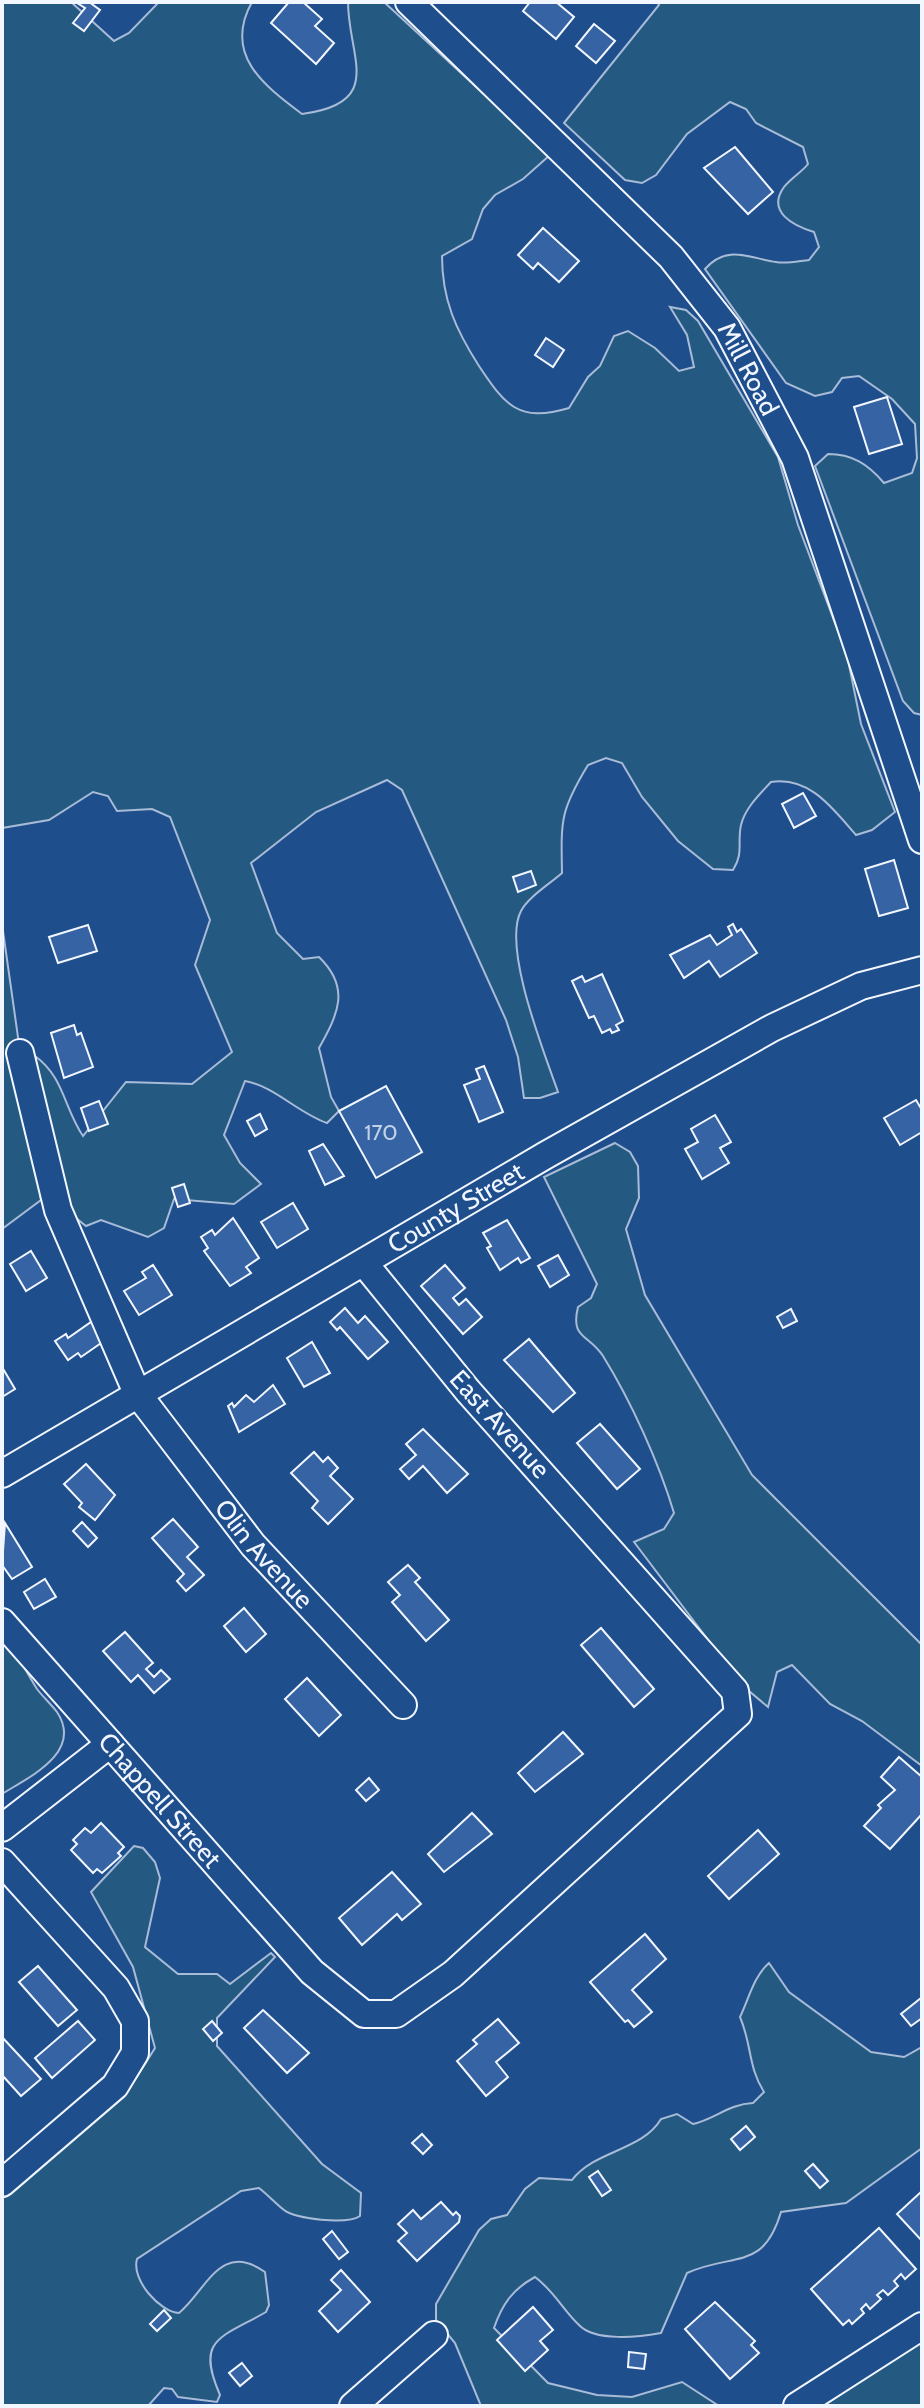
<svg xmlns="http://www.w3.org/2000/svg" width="924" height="2408" viewBox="0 0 924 2408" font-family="Cabin,sans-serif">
<rect width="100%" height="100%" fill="#1f4e8c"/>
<!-- green -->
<g fill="#245a82" stroke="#a8bbd7" stroke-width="2">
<path d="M2 2H71L114 41 129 33 159 2H252C223 54 263 85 302 114 386 103 348 57 348 2H384L550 155 523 179 495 195 483 209 472 239 442 256C442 300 456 330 479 366 505 405 518 423 569 408L588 377 600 366 614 336 628 331 655 348 679 371 694 367 687 335 670 307 686 310 698 321 778 457 798 525 847 655 861 724 895 812 872 830 856 835C833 809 810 776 771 782 760 794 745 808 741 825 737 843 744 853 733 870L713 869 678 841 642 797 622 763 606 758 588 765C560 811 561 820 562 873 551 883 528 897 521 911 502 947 544 1052 558 1092L540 1098H524L518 1057 506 1020 402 790 387 780 316 812 251 863 277 933 303 959 319 957C351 988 338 1014 319 1048L331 1097 339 1111 327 1123C298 1113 274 1086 245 1081L224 1135 240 1163 261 1184 234 1204 174 1199 164 1228 148 1237 101 1220 86 1226 71 1214 64 1200 35 1056C64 1077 64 1108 83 1136L126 1082 192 1084 232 1052 195 965 210 920 170 817 152 809 117 811 108 796 93 792 49 820 2 828Z"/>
<path d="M657 2H922V715L914 713 903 701 815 466 828 454C852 454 868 464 884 483L912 473 917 458 915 424 892 399 859 376 842 378 832 392 815 396 786 383 705 269C727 244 749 258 776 262 786 264 799 261 809 260L819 247 814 232C794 226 766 212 784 187 791 178 802 172 808 164L803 147 756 123 746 109 730 102 687 134 656 175 642 183 625 180 564 123 659 5Z"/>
<path d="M2 924 41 1200 2 1229Z"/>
<path d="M615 1143 630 1152 638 1166 639 1198 626 1229 645 1295 752 1475 922 1645V1766L862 1721 830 1704 792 1665 777 1672 768 1707 743 1686 634 1542 664 1529 674 1513C659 1463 631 1401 603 1356 589 1334 570 1339 578 1307L591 1298 597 1284 544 1177Z"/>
<path d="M2 1629C15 1648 24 1669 37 1689 43 1697 51 1704 57 1712 84 1753 27 1778 2 1794Z"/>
<path d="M134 1846 143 1848 155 1862 160 1878 145 1947 178 1974H217L230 1984 271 1953 275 1957 217 2018V2046L322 2164 361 2193 360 2216C347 2225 295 2219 284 2210 275 2203 268 2195 259 2188L241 2191 137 2259C131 2280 160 2312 179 2313 206 2291 220 2240 265 2272L269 2305 266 2312C221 2338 195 2338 220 2395L217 2402 178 2397 172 2389 164 2388 148 2406H2V2194L136 2078 155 2048 133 1967 91 1892Z"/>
<path d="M769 1963 789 1992 871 2052 904 2057 922 2047V2148L846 2203 781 2212C763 2272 734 2252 687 2273L661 2333C639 2337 595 2342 579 2325 563 2310 554 2291 535 2277 513 2289 502 2304 494 2328L548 2383 597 2395 632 2397 682 2382 719 2406H481L455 2343 436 2320V2304L479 2230 491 2219 507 2215 525 2189 539 2178 572 2180C595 2150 642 2151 661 2119L677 2114 693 2124C715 2119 729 2104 753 2103L764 2092C748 2067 752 2045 740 2017 749 1998 754 1976 769 1963Z"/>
<path d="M922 2340V2406H823Z"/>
</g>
<!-- building -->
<g fill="#3563a3" stroke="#f2f6ff" stroke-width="2">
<path d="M89 2 100 10 84 31 73 23 85 8 77 3Z"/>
<path d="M289 2H303L322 19 315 26 334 43 316 64 271 23Z"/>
<path d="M530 2H556L574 17 556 39 523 11Z"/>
<path d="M594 24 615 41 596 63 576 46Z"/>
<path d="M735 147 773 192 748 214 704 168Z"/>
<path d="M543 228 579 261 559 282 538 263 533 269 518 255Z"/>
<path d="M546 338 564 350 553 367 535 355Z"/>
<path d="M887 397 902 444 869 454 854 407Z"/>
<path d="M803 793 816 816 794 828 782 804Z"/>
<path d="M894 860 908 908 879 916 865 869Z"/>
<path d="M531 871 536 885 518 892 513 877Z"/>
<path d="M733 924 737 932 741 929 757 953 720 977 709 961 684 978 670 955 710 935 717 945 732 935 728 927Z"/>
<path d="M88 925 97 951 58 963 49 937Z"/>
<path d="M602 974 623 1021 616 1025 619 1030 612 1033 610 1029 602 1033 594 1016 589 1018 572 981 582 976 585 982Z"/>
<path d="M74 1025 77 1035 81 1033 93 1067 64 1078 51 1033Z"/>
<path d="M484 1066 503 1112 479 1122 464 1085 480 1079 476 1069Z"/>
<path d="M386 1086 422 1152 376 1178 339 1111Z"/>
<path d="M916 1100 922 1110V1132L900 1145 884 1118Z"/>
<path d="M99 1101 108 1124 89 1131 81 1108Z"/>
<path d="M260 1114 267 1129 255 1136 247 1121Z"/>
<path d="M715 1115 731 1142 720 1148 729 1163 702 1179 685 1149 698 1142 691 1129Z"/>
<path d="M323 1144 344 1176 325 1185 309 1151Z"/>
<path d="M184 1184 190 1203 178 1207 172 1188Z"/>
<path d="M293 1203 308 1229 277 1248 261 1222Z"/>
<path d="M233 1218 259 1258 246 1267 251 1273 230 1286 204 1251 208 1248 201 1237 212 1230 215 1235Z"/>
<path d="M507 1220 530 1258 521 1263 518 1258 500 1270 487 1248 491 1246 483 1233Z"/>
<path d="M31 1251 47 1278 26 1291 10 1264Z"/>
<path d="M558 1255 569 1275 550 1287 538 1266Z"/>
<path d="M153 1265 172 1295 139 1315 124 1291 146 1278 142 1272Z"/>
<path d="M445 1265 465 1288 453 1298 459 1305 466 1299 482 1317 463 1334 421 1286Z"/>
<path d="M345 1308 358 1323 365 1316 388 1342 368 1359 340 1327 337 1330 330 1322Z"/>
<path d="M791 1309 797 1321 783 1328 777 1317Z"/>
<path d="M91 1322 104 1341 81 1357 78 1353 68 1360 55 1341 66 1334 68 1338Z"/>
<path d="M529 1339 575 1393 553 1412 504 1360Z"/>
<path d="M312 1342 330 1373 304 1387 287 1358Z"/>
<path d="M2 1367 15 1389 2 1397Z"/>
<path d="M273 1385 285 1404 239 1432 228 1406 232 1403 234 1407 246 1395 254 1402Z"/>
<path d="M600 1424 640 1469 617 1489 577 1443Z"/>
<path d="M423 1429 468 1474 447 1493 423 1466 409 1479 400 1469 416 1455 406 1444Z"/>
<path d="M314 1452 323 1462 328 1457 338 1468 330 1476 353 1499 328 1524 312 1508 318 1501 291 1473Z"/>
<path d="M86 1464 115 1495 95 1520 79 1507 82 1503 64 1484Z"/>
<path d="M173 1519 198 1547 187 1557 204 1575 186 1591 177 1581 184 1574 152 1538Z"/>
<path d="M82 1522 97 1538 88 1547 73 1531Z"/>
<path d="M5 1523 32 1567 12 1579 2 1565Z"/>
<path d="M408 1565 420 1578 415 1582 449 1620 426 1641 392 1602 400 1595 388 1582Z"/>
<path d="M45 1579 56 1597 34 1609 24 1592Z"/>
<path d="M244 1608 266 1634 246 1652 224 1626Z"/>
<path d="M601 1628 654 1689 634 1707 581 1645Z"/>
<path d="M125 1632 153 1663 146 1669 154 1677 161 1670 170 1679 154 1693 138 1675 131 1682 103 1651Z"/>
<path d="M307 1678 341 1715 319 1736 285 1699Z"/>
<path d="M563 1732 583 1754 535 1792 518 1773Z"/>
<path d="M899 1757 922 1777V1814L890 1849 864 1826 881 1808 878 1805 895 1790 881 1777Z"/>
<path d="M369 1778 379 1790 366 1801 356 1790Z"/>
<path d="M472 1813 492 1834 444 1872 428 1854Z"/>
<path d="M101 1823 124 1847 118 1853 121 1856 102 1873 97 1869 93 1873 71 1850 77 1844 73 1840 85 1828 91 1833Z"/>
<path d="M758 1830 779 1854 729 1899 708 1876Z"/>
<path d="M392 1872 421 1904 402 1920 397 1914 362 1945 339 1918Z"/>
<path d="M645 1934 666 1959 632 1990 652 2012 634 2027 628 2020 625 2022 590 1982Z"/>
<path d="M38 1966 77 2010 58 2026 19 1982Z"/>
<path d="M921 1998 922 2018 911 2026 901 2014Z"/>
<path d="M263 2010 309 2053 287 2073 244 2028Z"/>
<path d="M498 2019 519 2043 496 2062 508 2077 486 2096 457 2061 477 2044 473 2040Z"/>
<path d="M78 2021 95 2040 52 2078 35 2058Z"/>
<path d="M212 2021 222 2033 213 2041 203 2029Z"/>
<path d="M2 2037 41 2079 21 2096 2 2075Z"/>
<path d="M746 2126 755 2137 740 2150 731 2139Z"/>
<path d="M422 2134 432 2145 423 2154 412 2143Z"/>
<path d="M813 2164 828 2181 820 2188 805 2171Z"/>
<path d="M598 2171 611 2190 602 2196 589 2177Z"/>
<path d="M922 2191V2241L897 2214Z"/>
<path d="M441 2202 453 2215 456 2212 460 2216 459 2222 417 2261 398 2241 407 2233 398 2224 413 2210 421 2219Z"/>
<path d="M879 2228 916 2269 905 2279 901 2274 894 2281 898 2286 888 2295 883 2290 877 2295 881 2299 870 2309 866 2304 861 2309 864 2313 852 2324 849 2320 843 2325 811 2289Z"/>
<path d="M332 2231 348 2252 339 2259 323 2239Z"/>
<path d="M341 2270 370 2302 338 2332 319 2311 341 2290 331 2280Z"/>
<path d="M715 2302 755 2341 751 2345 759 2353 730 2379 685 2329Z"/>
<path d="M533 2307 553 2330 540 2341 548 2350 525 2371 497 2340Z"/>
<path d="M164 2310 171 2318 157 2331 150 2324Z"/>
<path d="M629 2352 646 2354 644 2369 628 2367Z"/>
<path d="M242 2363 252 2376 240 2386 229 2373Z"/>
</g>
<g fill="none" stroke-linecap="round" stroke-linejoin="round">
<defs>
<g id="minor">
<path id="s1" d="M409 2 671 257 727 328 795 458 922 840"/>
<path id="s2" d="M20 1053 58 1210 137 1393 253 1545 403 1705"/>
<path id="s3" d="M2 1474 546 1155 772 1028 861 986 922 970"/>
<path id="s4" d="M2 1622 312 1972 364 2014H396L453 1974 738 1714 735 1691 468 1391 364 1263"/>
<path d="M2 1828 110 1744"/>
<path d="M2 1862 116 1988 135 2021V2053L115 2086 2 2183"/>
<path d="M353 2406 434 2335"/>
<path d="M797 2406 922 2326"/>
</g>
</defs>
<!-- minor casing -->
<use href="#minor" stroke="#f2f6ff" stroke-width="30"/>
<!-- minor -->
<use href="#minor" stroke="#1f4e8c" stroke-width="26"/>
</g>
<g text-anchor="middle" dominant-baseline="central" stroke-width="6" stroke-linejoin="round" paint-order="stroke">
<!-- number labels -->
<g font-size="22" fill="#c3d1e8">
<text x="381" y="1132">170</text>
</g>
<!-- street labels -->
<g font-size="26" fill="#f2f6ff" stroke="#1f4e8c">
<text stroke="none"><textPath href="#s1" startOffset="502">Mill Road</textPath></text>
<text stroke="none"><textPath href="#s3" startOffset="526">County Street</textPath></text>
<text transform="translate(500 1424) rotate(48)">East Avenue</text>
<text stroke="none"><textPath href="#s2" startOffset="566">Olin Avenue</textPath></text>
<text stroke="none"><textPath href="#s4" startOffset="238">Chappell Street</textPath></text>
</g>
</g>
<!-- border -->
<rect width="924" height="2408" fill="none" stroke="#f2f6ff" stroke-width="8"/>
</svg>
